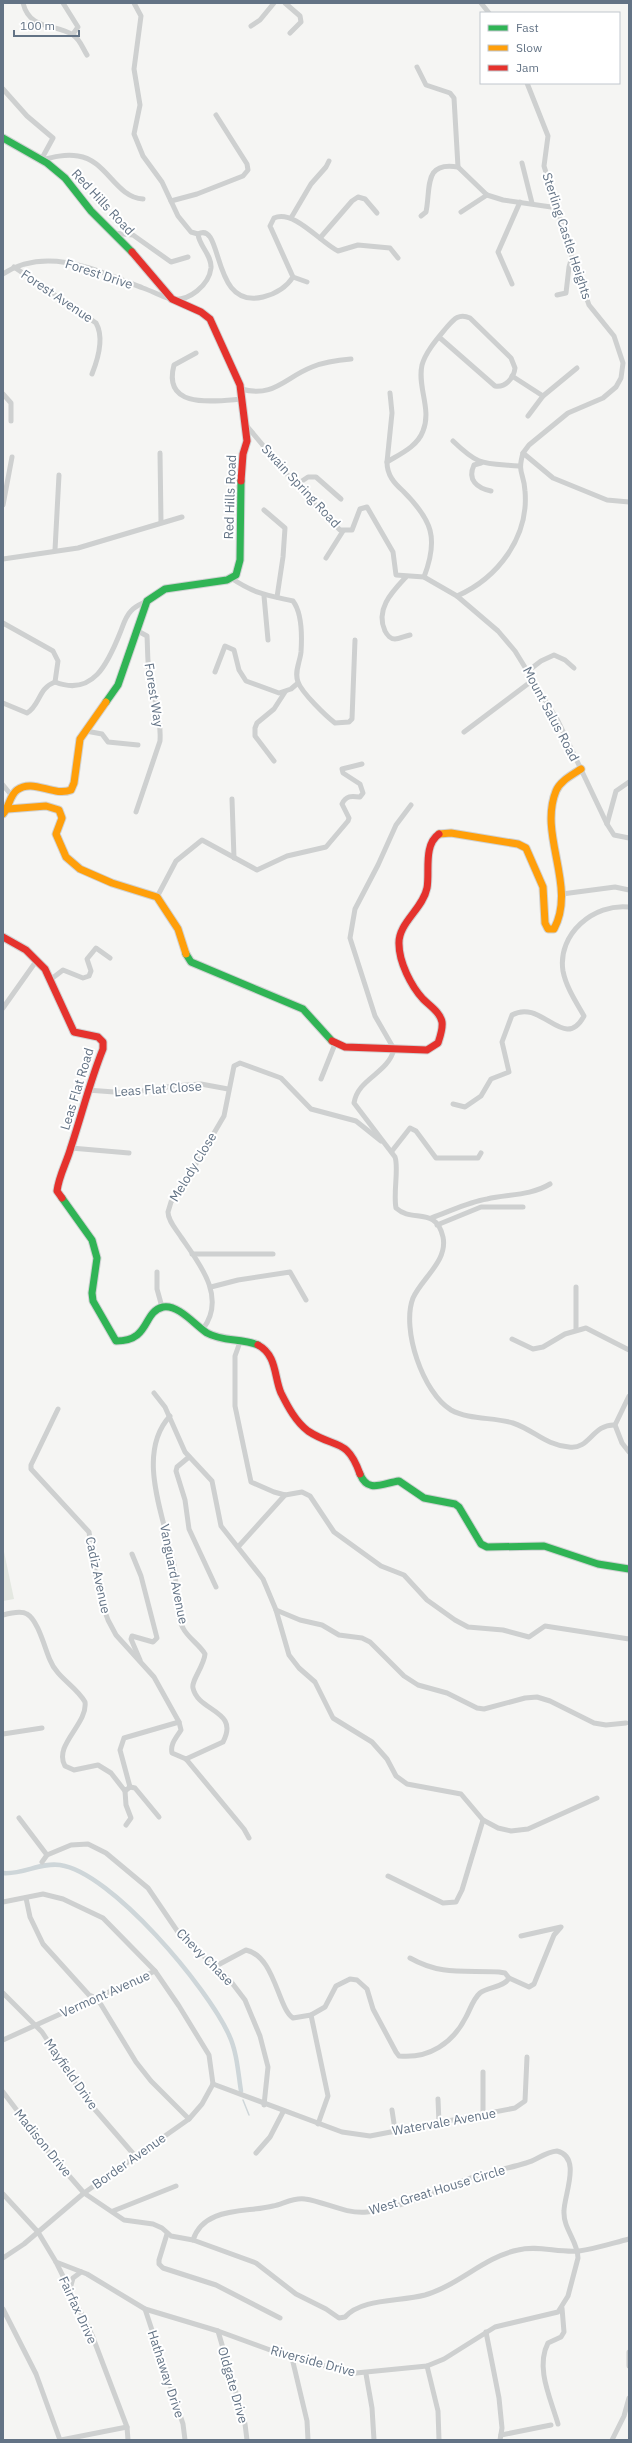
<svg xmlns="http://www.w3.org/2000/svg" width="632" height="2443" viewBox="0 0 632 2443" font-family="'IBM Plex Sans',sans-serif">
<rect width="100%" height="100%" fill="#f5f5f3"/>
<!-- garden -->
<path fill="#e4e8e1" d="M3 1547 14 1599 3 1601Z"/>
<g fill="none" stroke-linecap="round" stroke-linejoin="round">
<!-- stream -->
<path stroke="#ced6d9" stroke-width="1.5" d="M243 2100 249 2115"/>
<!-- canal -->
<path stroke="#ced6d9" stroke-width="4.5" d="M3 1873C22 1875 41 1862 60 1865 111 1872 208 1988 229 2035 237 2052 238 2072 241 2091"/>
<defs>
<g id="fast">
<path d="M3 138 47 163 65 178 91 211 132 252"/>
<path d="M106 702 118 685 147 601 165 589 227 580 236 575 240 560 241 481"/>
<path d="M186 954 191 962 303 1009 332 1041"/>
<path d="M62 1198 92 1240 97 1258 92 1293 93 1301 116 1341C151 1341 142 1312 163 1307 178 1304 195 1325 207 1333 223 1342 242 1338 258 1345"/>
<path d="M360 1474C368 1494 383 1483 399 1481L424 1498 455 1504 459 1507 481 1544 487 1547 544 1546 598 1564 629 1569"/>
</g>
<g id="slow">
<path d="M8 809 46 806 59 810 62 818 56 834 66 857 80 869 112 883 157 897 178 929 186 954"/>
<path d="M3 814C9 807 10 795 17 790 33 778 53 797 71 790L74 783 80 739 106 702"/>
<path d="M439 834 451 833 518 844 526 848 543 887 545 923 548 929H554C577 886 538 835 556 791 560 781 572 775 581 769"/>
</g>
<g id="jam">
<path d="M132 252 172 299 201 312 210 319 240 385 247 441 243 454 241 481"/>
<path d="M3 937 26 950 45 969 74 1032 98 1037 103 1042V1049C90 1081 82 1114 71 1147 67 1162 59 1175 57 1191L62 1198"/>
<path d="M332 1041 345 1047 427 1050 438 1043C440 1037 443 1029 442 1022 440 1012 430 1006 423 999 411 986 399 962 399 944 398 923 423 909 427 888 430 872 423 845 439 834"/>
<path d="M258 1345C277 1355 274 1377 281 1393 288 1407 296 1422 308 1431 335 1449 347 1437 360 1474"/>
</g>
</defs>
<!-- fast casing -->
<use href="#fast" stroke="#d0d2d3" stroke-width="9"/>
<!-- slow casing -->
<use href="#slow" stroke="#d0d2d3" stroke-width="9"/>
<!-- jam casing -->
<use href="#jam" stroke="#d0d2d3" stroke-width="9"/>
<!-- street -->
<g stroke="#ced0d0" stroke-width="5">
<path d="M23 3C30 31 55 23 73 35 80 39 83 49 87 55"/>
<path d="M63 3 78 27 73 34"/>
<path d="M134 3 141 16 134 69 140 105 134 134 143 156 162 182 178 216 191 232 198 234"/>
<path d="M285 3 300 16 301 22 290 33"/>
<path d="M481 3 489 13"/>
<path d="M251 26 260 20 274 3"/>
<path d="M417 67 426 85 450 93 454 98 458 167 487 195 503 200 558 208"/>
<path d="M3 89 27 116 53 138 41 160"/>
<path d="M41 160C53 157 65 154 78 156 107 160 115 197 143 199"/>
<path d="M522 163 532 203"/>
<path d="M171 201 197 194 243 176 248 170 247 164 216 115"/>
<path d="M461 212 487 195"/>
<path d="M421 216 426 212C431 188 423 161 458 167"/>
<path d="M291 218 311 184 326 167 329 161"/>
<path d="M113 233 133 235 171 262 188 257"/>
<path d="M320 238 352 201 358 197 365 199 377 213"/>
<path d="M14 267 96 323C104 337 98 359 92 374"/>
<path d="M3 274C47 245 99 271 143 288 152 291 162 297 171 299 189 302 209 285 211 268 212 255 199 246 198 234 224 220 210 310 263 297 275 294 286 288 293 277L270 226 274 218C294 209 321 243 338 251L358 245 390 248 398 258"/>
<path d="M293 277 307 282"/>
<path d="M512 284 498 252 520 202"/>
<path d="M557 295 566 293 569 267 572 257"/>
<path d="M196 353 174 365C162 410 215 401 242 399"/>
<path d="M512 376 543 396"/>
<path d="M241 389C274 398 284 378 312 367 324 362 338 360 351 359"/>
<path d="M3 394 11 403V421"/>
<path d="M528 416 543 396 577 368"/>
<path d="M246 425 296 485 340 530H352L360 509 367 507 393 552 396 575 424 577 457 596 498 631 515 651 558 721 607 824 614 835 629 838"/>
<path d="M453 441C480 467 483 463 519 466"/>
<path d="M160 453 161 522"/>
<path d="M523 453 529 445 568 413 603 398 616 387 621 378 623 363 614 336 589 305 572 257 544 166 548 136 527 83"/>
<path d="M387 462 392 413 390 393"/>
<path d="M481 463 474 465C467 480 477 488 491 491"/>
<path d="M296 485 308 477H316L341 499"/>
<path d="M3 505 12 457"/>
<path d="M264 510 285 528 283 557 277 597"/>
<path d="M55 550 59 475"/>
<path d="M326 558 343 531"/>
<path d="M3 559 78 548 182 517"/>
<path d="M406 577C392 592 375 609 385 631 387 635 391 639 395 639 399 639 405 636 410 635"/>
<path d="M424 577C439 538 432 520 403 491 394 483 387 475 387 462 400 454 417 447 423 431 432 409 417 387 422 365 426 351 438 338 447 327 454 319 459 313 470 318L511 358 515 368C514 378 505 388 495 386L439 337"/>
<path d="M231 578C255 594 266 595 293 601 302 613 302 637 301 652 300 662 294 672 298 682 302 693 326 716 335 723L349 722 352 719 355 640"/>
<path d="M264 596 268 640"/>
<path d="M457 596C498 578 529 537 525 491 524 472 517 474 523 453L553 478 607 500 629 502"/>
<path d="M3 623 53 651 58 661 55 682"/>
<path d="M528 671 541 661 554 655 565 660 574 668"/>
<path d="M215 672 225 646 234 650 239 670 246 681 279 693 291 689 298 683"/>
<path d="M55 682C93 697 108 663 120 633 123 626 125 617 131 611 135 606 141 604 147 601"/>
<path d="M3 703 27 713C40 706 38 688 55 682"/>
<path d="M86 731 102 734 108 742 138 745"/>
<path d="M464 732 533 680"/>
<path d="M274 761 255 736V728L257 723 274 709 285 692"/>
<path d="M3 785 12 796"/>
<path d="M232 799 234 858"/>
<path d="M411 805 396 825 378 865 355 909 350 938 375 1016 394 1049C388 1074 358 1078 354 1103L395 1157C399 1168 393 1193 396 1208 412 1223 436 1206 443 1237 448 1261 422 1278 413 1298 401 1329 423 1393 451 1410 469 1420 494 1417 513 1423 534 1430 545 1445 569 1447 590 1450 592 1424 615 1425"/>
<path d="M136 812 160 741C161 721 157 707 152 689 147 672 148 653 147 636L136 630"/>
<path d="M607 824 616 791 629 782"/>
<path d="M562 894 615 887 629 890"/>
<path d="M157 897 176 861 202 840 257 870 287 856 326 847 348 821 349 818 342 804C346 795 352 796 360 797L363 793 360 784 343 773 342 769 362 764"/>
<path d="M50 980 63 970 83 978 89 976 91 971 87 959 96 948 110 958"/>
<path d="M3 1008 37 960"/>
<path d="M321 1079 335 1044"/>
<path d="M87 1090 128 1093 173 1086 201 1084 228 1089"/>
<path d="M453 1104 465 1107 481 1096 491 1079 509 1072 502 1042 512 1015C542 998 564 1053 584 1016 576 1002 566 987 563 971 557 934 594 903 629 907"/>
<path d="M71 1148 129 1153"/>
<path d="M392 1151 410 1128 416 1131 436 1158H478L481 1153"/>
<path d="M431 1218C449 1212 468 1202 487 1199 509 1194 530 1196 550 1184"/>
<path d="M437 1225 481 1207H523"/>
<path d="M192 1254H273"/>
<path d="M157 1272V1289L162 1307"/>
<path d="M211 1287 238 1280 290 1272 306 1300"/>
<path d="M576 1287V1330"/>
<path d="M203 1329C227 1297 199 1263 181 1237 176 1229 168 1221 168 1212L171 1202 190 1174 224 1116 234 1066 240 1063 281 1078 311 1109 356 1121 381 1141"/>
<path d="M512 1339 533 1349 543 1347 565 1334 586 1328 629 1350"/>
<path d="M240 1342 235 1356V1406L251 1482 274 1492 285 1495 302 1492 310 1496 334 1532 381 1566 404 1575 427 1600 455 1620 468 1627 503 1630 529 1637 545 1626 629 1639"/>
<path d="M154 1393 165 1407 185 1452 212 1481 221 1526 263 1579 276 1610 289 1655 299 1668 315 1682 333 1718 372 1742 387 1759 396 1776 407 1784 461 1794 483 1820 498 1828 511 1831 528 1829 597 1798"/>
<path d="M629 1396 615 1425 622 1443 629 1452"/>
<path d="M58 1409 31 1465V1469L89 1532 99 1595 108 1620 116 1635 154 1677 179 1722"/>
<path d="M170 1416C133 1456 168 1525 175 1571 177 1589 174 1611 183 1628 188 1638 199 1644 205 1654 204 1666 191 1681 193 1688 198 1712 240 1710 223 1742L186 1759"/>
<path d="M189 1457 177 1467 176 1471 185 1500 189 1529 216 1587"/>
<path d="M238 1547 285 1495"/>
<path d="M132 1554 141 1576 157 1638 153 1642 132 1636 131 1639 140 1660"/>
<path d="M276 1610 300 1620 322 1625 339 1635 362 1638 370 1642 404 1676 418 1685 447 1693 477 1708 484 1709 525 1698 537 1697 550 1701 594 1723 606 1725 626 1723"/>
<path d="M3 1615C10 1613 21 1610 27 1614 38 1620 45 1649 50 1660 57 1678 76 1686 85 1702 88 1724 53 1745 65 1766L74 1770 98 1765 111 1773 125 1791 130 1787"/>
<path d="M3 1734 42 1728"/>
<path d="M186 1759 244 1829 249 1838"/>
<path d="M130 1787 120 1750 124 1738 179 1722 181 1730C176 1738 170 1744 172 1753L186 1759"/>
<path d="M130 1787 135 1788 159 1817"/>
<path d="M125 1791 126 1805 131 1818 126 1825"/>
<path d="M19 1818 47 1855"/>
<path d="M42 1862 47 1855 71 1845 88 1844 106 1853 148 1888 180 1935 229 1979 245 2000 260 2036 268 2067 264 2105"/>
<path d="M388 1876 443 1903 456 1902 462 1890 483 1820"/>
<path d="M26 1898 30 1917 43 1944 89 1995 97 1998 136 2062 151 2081 189 2119"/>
<path d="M3 1902 43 1894 63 1899 103 1918 155 1971 179 2006 209 2055 213 2084"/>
<path d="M410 1958C442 1976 465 1970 499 1972L505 1973 509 1978"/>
<path d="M216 1966 246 1950C275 1956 278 2009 293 2018L311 2015 325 2007 336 1986 350 1979 357 1980 367 1989 373 2009 396 2052 399 2056C429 2059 453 2043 466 2017 470 2010 473 1999 480 1993 488 1987 505 1987 509 1978L529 1987 534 1984 554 1935 561 1927 521 1936"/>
<path d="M3 1993 42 2032 85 2098 136 2157"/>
<path d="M311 2015 328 2096 318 2124"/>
<path d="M3 2040 155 1971"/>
<path d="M483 2072V2116"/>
<path d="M213 2084 342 2132 370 2136 515 2108 525 2101 527 2057"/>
<path d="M3 2092 51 2155 84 2193 124 2220 153 2224 162 2228 171 2236 193 2240 256 2263 296 2294 326 2309 339 2318 345 2317C362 2298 399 2302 425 2295 459 2285 484 2257 518 2250 538 2245 558 2253 579 2251 595 2249 613 2243 629 2239"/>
<path d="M438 2099 439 2123"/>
<path d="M392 2110 395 2130"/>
<path d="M256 2153 270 2137 283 2112"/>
<path d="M3 2194 38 2232 56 2262 92 2335 127 2427 128 2440"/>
<path d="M113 2211 176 2186"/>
<path d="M167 2234 159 2260V2264L163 2268 216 2285 280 2318"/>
<path d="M3 2258 24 2244 84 2193 189 2119 202 2104 213 2084"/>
<path d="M56 2262 87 2274 145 2309 218 2331 292 2358 356 2373 427 2366 444 2359 495 2327 558 2312 568 2296 578 2258C578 2241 563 2229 564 2211 564 2195 582 2157 557 2151 545 2152 537 2160 526 2163 510 2168 493 2171 476 2176 441 2188 404 2208 367 2212 344 2214 326 2202 305 2199 294 2197 283 2204 273 2206 246 2213 204 2206 193 2240"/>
<path d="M70 2289 73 2278 81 2272"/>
<path d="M3 2309 36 2374 60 2440"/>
<path d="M145 2309 183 2424 185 2440"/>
<path d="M218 2331 245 2424 247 2440"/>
<path d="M486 2332 499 2398 502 2428 500 2440"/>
<path d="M629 2352V2366"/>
<path d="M292 2358 307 2421 308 2440"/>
<path d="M427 2366 438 2411 439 2440"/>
<path d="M366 2374 372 2408 374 2440"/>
<path d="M558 2424C551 2399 535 2368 548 2343L561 2337 564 2332 562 2308"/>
<path d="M501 2435 551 2425"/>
<path d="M61 2440 127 2427"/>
<path d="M612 2440 624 2416 629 2398"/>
</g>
<!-- fast -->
<use href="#fast" stroke="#30b455" stroke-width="7"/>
<!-- slow -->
<use href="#slow" stroke="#ff9f0a" stroke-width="7"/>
<!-- jam -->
<use href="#jam" stroke="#e5322d" stroke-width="7"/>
</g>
<g text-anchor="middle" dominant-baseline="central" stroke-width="4" stroke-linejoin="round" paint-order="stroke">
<!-- street labels -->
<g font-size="13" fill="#637385" stroke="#fff">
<text transform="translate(103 202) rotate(47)">Red Hills Road</text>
<text transform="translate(567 236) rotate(72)">Sterling Castle Heights</text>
<text transform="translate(99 274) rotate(18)">Forest Drive</text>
<text transform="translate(57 296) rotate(34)">Forest Avenue</text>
<text transform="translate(301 486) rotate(47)">Swain Spring Road</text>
<text transform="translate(230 497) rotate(-88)">Red Hills Road</text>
<text transform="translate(154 695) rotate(81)">Forest Way</text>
<text transform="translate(551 714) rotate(62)">Mount Salus Road</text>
<text transform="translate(77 1089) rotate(-73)">Leas Flat Road</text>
<text transform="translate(158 1089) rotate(-4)">Leas Flat Close</text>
<text transform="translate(193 1167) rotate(-59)">Melody Close</text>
<text transform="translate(174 1574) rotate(79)">Vanguard Avenue</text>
<text transform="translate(98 1575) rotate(78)">Cadiz Avenue</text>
<text transform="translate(205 1957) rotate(45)">Chevy Chase</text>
<text transform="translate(105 1994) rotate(-24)">Vermont Avenue</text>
<text transform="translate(71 2074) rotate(55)">Mayfield Drive</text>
<text transform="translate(444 2122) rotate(-10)">Watervale Avenue</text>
<text transform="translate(43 2143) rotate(51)">Madison Drive</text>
<text transform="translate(129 2161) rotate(-35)">Border Avenue</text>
<text transform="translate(437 2190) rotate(-17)">West Great House Circle</text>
<text transform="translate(78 2310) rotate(65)">Fairfax Drive</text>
<text transform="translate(313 2361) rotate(15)">Riverside Drive</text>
<text transform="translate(166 2374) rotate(72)">Hathaway Drive</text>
<text transform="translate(233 2385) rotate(74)">Oldgate Drive</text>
</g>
</g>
<!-- border -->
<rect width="632" height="2443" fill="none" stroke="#637385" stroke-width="8"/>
<!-- legend -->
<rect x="480" y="12" width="140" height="72" fill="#ffffff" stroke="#c1c7ce"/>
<rect x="488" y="25" width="20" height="6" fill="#30b455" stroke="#c1c7ce"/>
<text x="516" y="32" font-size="12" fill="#637385">Fast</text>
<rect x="488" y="45" width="20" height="6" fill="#ff9f0a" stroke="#c1c7ce"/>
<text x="516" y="52" font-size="12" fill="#637385">Slow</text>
<rect x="488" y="65" width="20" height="6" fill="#e5322d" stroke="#c1c7ce"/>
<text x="516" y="72" font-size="12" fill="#637385">Jam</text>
<!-- scale -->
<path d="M14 30v6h65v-6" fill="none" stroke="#637385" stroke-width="2"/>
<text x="20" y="30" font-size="12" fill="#637385" stroke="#ffffff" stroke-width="3" paint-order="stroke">100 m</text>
</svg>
